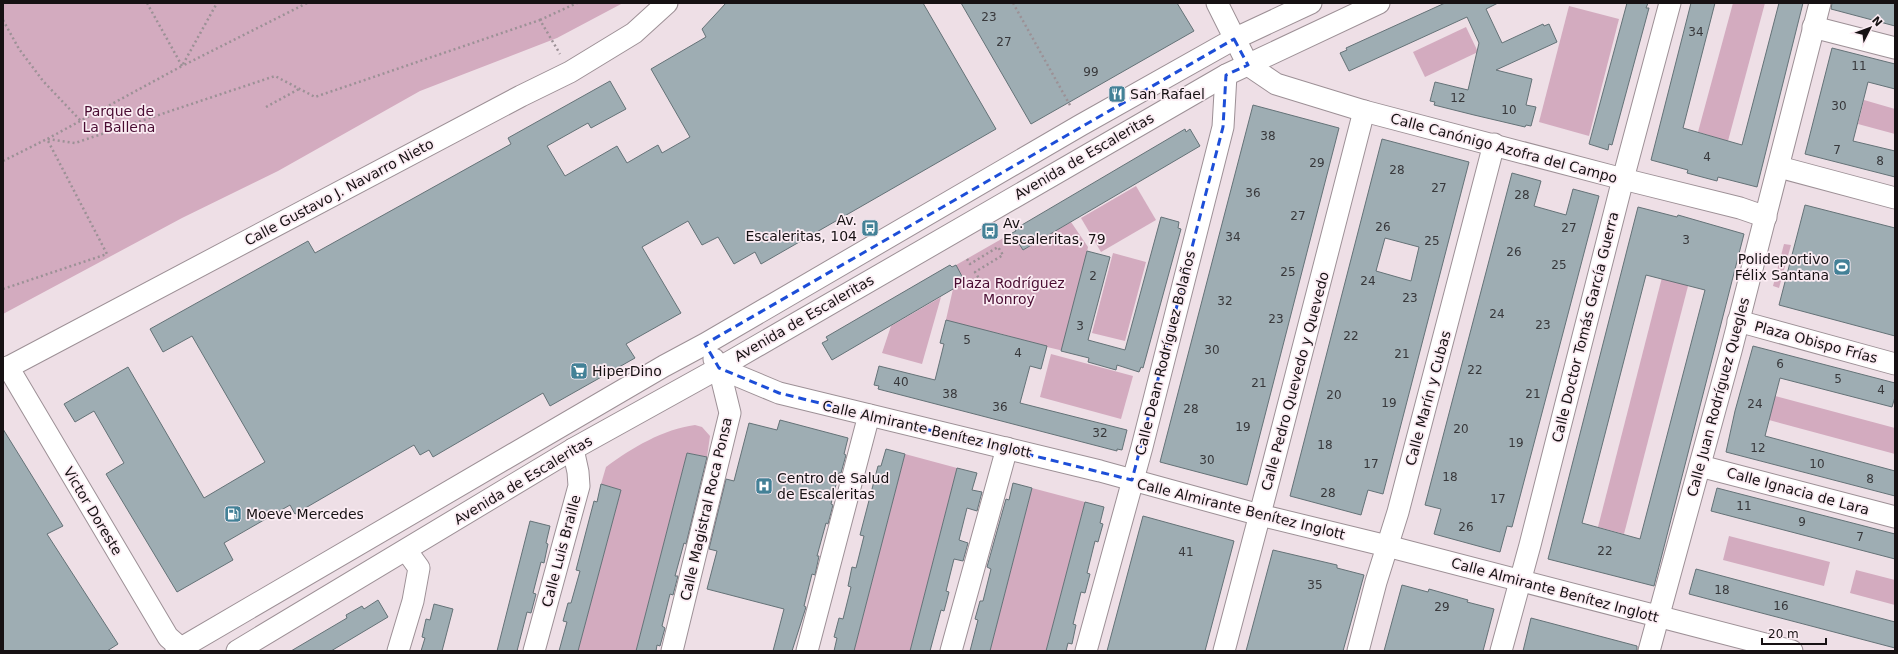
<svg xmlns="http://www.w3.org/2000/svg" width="1898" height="654" viewBox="0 0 1898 654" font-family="'DejaVu Sans',sans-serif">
<rect width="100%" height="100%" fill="#eedfe6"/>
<!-- green -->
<g fill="#d3abbf">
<path d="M3 3H623L557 38 420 91 278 171 182 218 3 314Z"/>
<path d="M1733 3H1765L1728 141 1698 132Z"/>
<path d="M1569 6 1619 19 1589 136 1539 122Z"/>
<path d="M1466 27 1478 52 1425 77 1413 52Z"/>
<path d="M1864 100 1895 109V134L1858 124Z"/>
<path d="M1136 186 1156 220 1101 252 1081 218Z"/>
<path d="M1071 222 1088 247 1064 351 1047 347 1046 351 1041 345 1002 334 945 324 953 289 965 282 956 265 1012 233 1023 250Z"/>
<path d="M1784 244 1791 245 1779 288 1773 286Z"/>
<path d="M1113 253 1146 262 1125 341 1092 333Z"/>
<path d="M1667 258 1688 286 1624 534 1598 527Z"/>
<path d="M941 297 922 364 882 353 891 326Z"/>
<path d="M1051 354 1133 376 1121 419 1040 397Z"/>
<path d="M1775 396 1895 428V454L1769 420Z"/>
<path d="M695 425 702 427 710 436 707 457 687 453 636 651H578L621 490 601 484 606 467C631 448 664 429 695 425Z"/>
<path d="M905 454 957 468 910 651H854Z"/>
<path d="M1032 488 1085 502 1046 651H990Z"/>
<path d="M1729 536 1830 562 1824 586 1723 560Z"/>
<path d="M1856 570 1895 580V605L1850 593Z"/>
</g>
<!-- building -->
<g fill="#9eadb3" stroke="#647277" fill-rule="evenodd">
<path d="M726 3H923L996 129 761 264 755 252 734 264 718 237 702 245 688 221 642 247 681 313 626 344 635 358 550 406 543 393 433 457 429 450 420 455 414 445 295 514 290 505 224 543 233 560 177 592 106 474 124 463 94 411 75 422 64 404 128 367 204 498 265 462 192 336 163 352 150 329 308 241 315 253 511 144 508 138 610 81 626 109 591 128 588 123 547 146 565 176 617 146 627 163 658 145 662 153 690 137 651 69 706 37 702 29Z"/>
<path d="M961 3H1177L1194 31 1031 124Z"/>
<path d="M1445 3H1498L1486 9 1502 43 1543 24 1544 26 1549 24 1557 42 1496 70 1532 79 1526 105 1536 107 1531 126 1526 125 1525 127 1474 115 1434 105 1435 102 1430 101 1435 82 1468 90 1479 43 1467 17 1349 71 1340 53 1347 50 1346 48Z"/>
<path d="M1627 3H1648L1646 8H1649L1612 145 1609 144 1608 150 1589 144Z"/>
<path d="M1691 3H1715L1683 128 1742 145 1779 3H1803L1757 187 1718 177 1717 181 1687 173 1688 170 1651 160Z"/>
<path d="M1832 3H1895V26L1831 9Z"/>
<path d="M1832 48 1895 64V89L1868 82 1853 141 1895 151V177L1805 154Z"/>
<path d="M1253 105 1339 128 1247 485 1160 462Z"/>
<path d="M1185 129 1186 132 1190 129 1200 146 1023 250 1012 233 1016 231 1015 229Z"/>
<path d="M1382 139 1469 162 1383 494 1368 490 1361 515 1290 496ZM1385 238 1419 247 1411 281 1376 271Z"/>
<path d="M1512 173 1541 181 1534 206 1566 215 1573 189 1599 196 1512 527 1507 526 1500 552 1434 534 1441 509 1425 505Z"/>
<path d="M1805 205 1895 228V336L1779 305Z"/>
<path d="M1638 207 1677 217 1678 215 1744 234 1654 586 1548 559ZM1646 275 1705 290 1640 539 1582 523Z"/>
<path d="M1161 217 1179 222 1178 228 1181 229 1143 368 1141 367 1139 372 1117 365 1116 370 1088 362 1089 358 1061 351 1087 251 1110 257 1088 340 1125 350Z"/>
<path d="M950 265 952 267 956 265 965 282 832 360 822 343 828 340 826 337Z"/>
<path d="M946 320 1047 346 1041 369 1030 366 1020 403 1127 430 1122 450 1117 449V451L878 389 879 386 874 385 879 366 935 380 944 344 940 343Z"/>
<path d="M1753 346 1895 383V397L1892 407 1780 378 1765 436 1895 471V496L1726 452 1735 411Z"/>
<path d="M780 420 848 438 844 454 846 455 841 473H839L831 504 833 505 828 524 826 523 817 556H819L815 575 812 574 804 606 806 607 792 651H773L784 609 707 589 717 551 709 549 726 479 734 481 749 423 777 430Z"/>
<path d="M3 429 63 526 47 534 118 644 107 651H3Z"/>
<path d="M886 449 905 454 854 651H834L837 638 834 637 839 618 843 619 851 587 848 586 852 567 856 568 864 536 860 535 878 466H881Z"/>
<path d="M687 453 707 457 686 544 684 543 675 576H678L673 595 670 594 662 626 665 628 660 646 657 645 656 651H636Z"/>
<path d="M957 468 977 473 972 490 982 492 977 511 967 508 959 540 968 543 963 561 954 559 946 591 949 592 944 611 941 610 930 651H910Z"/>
<path d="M1013 483 1032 488 990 651H970L978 620 975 619 980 601H983L991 569 987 567 1006 499 1009 500Z"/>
<path d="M601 484 621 490 578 651H559L567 622 563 621 568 603H571L580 571 576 570 594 501 597 502Z"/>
<path d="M1717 488 1895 534V559L1711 511Z"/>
<path d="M1085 502 1104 507 1100 523 1103 524 1098 542 1095 541 1087 573 1090 574 1085 593 1081 592 1073 624 1076 625 1072 644 1068 643 1066 651H1046Z"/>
<path d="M1143 516 1234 541 1205 651H1107Z"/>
<path d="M530 521 550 526 546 543 548 544 544 563 541 562 533 593 536 594 531 613 527 612 517 651H497Z"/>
<path d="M1273 550 1337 565V568L1364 575 1343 651H1246Z"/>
<path d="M1696 569 1895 622V648L1689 594Z"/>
<path d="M1402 585 1428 592 1429 589 1468 600 1467 602 1494 609 1483 651H1384Z"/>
<path d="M378 600 388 617 331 651H291L347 618 346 615 362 606 364 609Z"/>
<path d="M434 604 453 609 442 651H421L425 638 422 637 426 619 430 620Z"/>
<path d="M1531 618 1637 646V651H1523Z"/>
</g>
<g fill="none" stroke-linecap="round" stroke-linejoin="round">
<defs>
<g id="minor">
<path d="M1217 3 1248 65 1276 84 1364 111 1623 179 1740 208 1766 217"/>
<path d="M1813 27 1895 48"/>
<path d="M1779 167 1895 198"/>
<path d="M1738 321 1895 364"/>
<path d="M8 367 168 637 184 651"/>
<path d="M719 368 779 393 1100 471 1260 515 1387 546 1792 651"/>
<path d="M3 370 521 96 570 72 634 33 667 3"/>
<path d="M1700 466 1895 517"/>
<path d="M176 651 664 366 705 344 1081 125 1234 39 1311 3"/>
<path d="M237 651 573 449 719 368 1226 75 1379 3"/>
<path d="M398 651 413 601 419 568 406 550"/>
<path d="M534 651 579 486 578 472 573 449"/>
<path d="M672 651 730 413 719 368 714 359"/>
<path d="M807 651 869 415"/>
<path d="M951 651 1007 448"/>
<path d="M1086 651 1142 447 1223 127 1226 75"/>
<path d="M1224 651 1270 476 1364 111"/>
<path d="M1358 651 1376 582 1398 512 1494 144"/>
<path d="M1501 651 1530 545 1623 179 1670 3"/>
<path d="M1649 651 1731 351 1820 3"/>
</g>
</defs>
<!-- minor casing -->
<use href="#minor" stroke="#9d9096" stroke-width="23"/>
<!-- path -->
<g stroke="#9c9196" stroke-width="2.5" stroke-dasharray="2 3" stroke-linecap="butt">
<path d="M147 3 182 66 307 3"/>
<path d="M1013 3 1071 107"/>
<path d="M3 20 19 49 43 81 81 121"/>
<path d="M540 20 577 3"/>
<path d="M266 107 299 89"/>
<path d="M3 161 47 139 75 143 275 76 315 97 540 20 560 54"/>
<path d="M967 259 970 264 998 247 1003 255 975 272 980 280"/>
<path d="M3 289 107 254 47 139 182 66 217 3"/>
</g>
<!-- minor -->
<use href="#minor" stroke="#fff" stroke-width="21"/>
</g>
<!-- marked area -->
<path fill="none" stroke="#1d4ed8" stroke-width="3" stroke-dasharray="8 5" stroke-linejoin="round" d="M1234 39 1248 65 1226 75 1223 127 1132 480 779 393 719 368 705 344Z"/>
<!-- icons -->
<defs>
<symbol id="restaurant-square" viewBox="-11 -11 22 22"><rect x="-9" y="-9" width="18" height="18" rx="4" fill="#438197" stroke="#fbecf3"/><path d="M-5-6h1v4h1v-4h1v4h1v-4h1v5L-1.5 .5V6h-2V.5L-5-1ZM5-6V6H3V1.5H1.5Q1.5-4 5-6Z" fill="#fff"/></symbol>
<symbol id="bus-square" viewBox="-11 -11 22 22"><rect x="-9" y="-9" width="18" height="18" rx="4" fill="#438197" stroke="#fbecf3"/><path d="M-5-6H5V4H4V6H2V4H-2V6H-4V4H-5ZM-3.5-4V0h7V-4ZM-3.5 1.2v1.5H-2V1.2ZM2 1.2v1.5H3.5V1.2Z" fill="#fff"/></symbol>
<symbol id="stadium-square" viewBox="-11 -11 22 22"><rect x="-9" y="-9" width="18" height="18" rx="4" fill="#438197" stroke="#fbecf3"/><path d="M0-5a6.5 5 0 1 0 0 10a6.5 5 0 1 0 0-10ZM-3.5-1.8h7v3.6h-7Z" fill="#fff"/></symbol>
<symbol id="supermarket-square" viewBox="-11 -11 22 22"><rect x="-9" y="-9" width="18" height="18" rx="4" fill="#438197" stroke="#fbecf3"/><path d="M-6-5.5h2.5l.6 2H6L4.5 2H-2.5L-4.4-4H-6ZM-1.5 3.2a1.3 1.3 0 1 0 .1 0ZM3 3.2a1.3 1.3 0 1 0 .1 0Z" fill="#fff"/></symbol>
<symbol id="hospital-square" viewBox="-11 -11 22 22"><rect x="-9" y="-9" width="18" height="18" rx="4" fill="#438197" stroke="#fbecf3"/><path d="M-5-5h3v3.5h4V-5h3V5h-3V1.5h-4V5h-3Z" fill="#fff"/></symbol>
<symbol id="fuel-square" viewBox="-11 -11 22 22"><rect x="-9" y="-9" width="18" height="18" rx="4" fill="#438197" stroke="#fbecf3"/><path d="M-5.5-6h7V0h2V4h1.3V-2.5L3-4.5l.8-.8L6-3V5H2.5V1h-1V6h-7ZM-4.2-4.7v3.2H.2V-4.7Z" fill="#fff"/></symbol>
</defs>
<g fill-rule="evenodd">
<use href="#restaurant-square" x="1107" y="84" width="20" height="20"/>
<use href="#bus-square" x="860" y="218" width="20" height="20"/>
<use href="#bus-square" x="980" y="221" width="20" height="20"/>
<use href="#stadium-square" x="1832" y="257" width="20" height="20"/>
<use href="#supermarket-square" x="569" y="361" width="20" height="20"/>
<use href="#hospital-square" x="754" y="476" width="20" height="20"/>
<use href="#fuel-square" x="223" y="504" width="20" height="20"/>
</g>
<g text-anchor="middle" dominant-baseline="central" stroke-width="3.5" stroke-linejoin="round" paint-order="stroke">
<!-- number labels -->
<g font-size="12" fill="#38383b">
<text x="989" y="17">23</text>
<text x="1696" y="32">34</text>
<text x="1004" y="42">27</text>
<text x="1859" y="66">11</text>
<text x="1091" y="72">99</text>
<text x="1458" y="98">12</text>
<text x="1839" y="106">30</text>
<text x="1509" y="110">10</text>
<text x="1268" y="136">38</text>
<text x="1837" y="150">7</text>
<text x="1707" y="157">4</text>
<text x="1880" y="161">8</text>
<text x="1317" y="163">29</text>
<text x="1397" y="170">28</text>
<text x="1439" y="188">27</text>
<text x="1253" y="193">36</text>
<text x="1522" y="195">28</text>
<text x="1298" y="216">27</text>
<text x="1383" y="227">26</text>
<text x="1569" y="228">27</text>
<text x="1233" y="237">34</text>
<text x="1686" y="240">3</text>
<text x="1432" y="241">25</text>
<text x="1514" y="252">26</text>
<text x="1559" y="265">25</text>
<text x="1288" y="272">25</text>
<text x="1093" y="276">2</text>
<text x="1368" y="281">24</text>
<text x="1410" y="298">23</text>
<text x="1225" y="301">32</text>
<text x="1497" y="314">24</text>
<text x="1276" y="319">23</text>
<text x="1543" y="325">23</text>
<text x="1080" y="326">3</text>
<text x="1351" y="336">22</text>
<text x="967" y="340">5</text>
<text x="1212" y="350">30</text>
<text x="1018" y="353">4</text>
<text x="1402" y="354">21</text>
<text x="1780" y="364">6</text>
<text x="1475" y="370">22</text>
<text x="1838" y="379">5</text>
<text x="901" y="382">40</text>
<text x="1259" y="383">21</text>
<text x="1881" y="390">4</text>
<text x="950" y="394">38</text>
<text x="1533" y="394">21</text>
<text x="1334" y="395">20</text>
<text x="1389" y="403">19</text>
<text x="1755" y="404">24</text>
<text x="1000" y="407">36</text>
<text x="1191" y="409">28</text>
<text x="1243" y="427">19</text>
<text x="1461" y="429">20</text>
<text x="1100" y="433">32</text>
<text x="1516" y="443">19</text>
<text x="1325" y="445">18</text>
<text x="1758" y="448">12</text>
<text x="1207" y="460">30</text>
<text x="1371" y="464">17</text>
<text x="1817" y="464">10</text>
<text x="1450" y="477">18</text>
<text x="1870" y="479">8</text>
<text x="1328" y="493">28</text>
<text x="1498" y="499">17</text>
<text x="1744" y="506">11</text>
<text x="1802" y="522">9</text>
<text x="1466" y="527">26</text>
<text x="1860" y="537">7</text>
<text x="1605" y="551">22</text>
<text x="1186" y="552">41</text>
<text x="1315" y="585">35</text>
<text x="1722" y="590">18</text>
<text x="1781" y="606">16</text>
<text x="1442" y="607">29</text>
</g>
<!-- poi labels -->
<g font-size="14" fill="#161113" stroke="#fbecf3" text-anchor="start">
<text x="1130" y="94">San Rafael</text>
<text x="857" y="220" text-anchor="end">Av.<tspan x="857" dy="16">Escaleritas, 104</tspan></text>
<text x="1003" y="223">Av.<tspan x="1003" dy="16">Escaleritas, 79</tspan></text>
<text x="1829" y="259" text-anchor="end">Polideportivo<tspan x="1829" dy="16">Félix Santana</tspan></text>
<text x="592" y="371">HiperDino</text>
<text x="777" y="478">Centro de Salud<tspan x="777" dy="16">de Escaleritas</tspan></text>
<text x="246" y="514">Moeve Mercedes</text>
</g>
<!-- park labels -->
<g font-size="14" fill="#490c32" stroke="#fbecf3">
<text x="119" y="111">Parque de<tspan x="119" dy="16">La Ballena</tspan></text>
<text x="1009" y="283">Plaza Rodríguez<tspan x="1009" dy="16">Monroy</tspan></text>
</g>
<!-- street labels -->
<g font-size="14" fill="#161113" stroke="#fbecf3">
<text transform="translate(1504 148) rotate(15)">Calle Canónigo Azofra del Campo</text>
<text transform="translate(1084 156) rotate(-30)">Avenida de Escaleritas</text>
<text transform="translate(339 192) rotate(-28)">Calle Gustavo J. Navarro Nieto</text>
<text transform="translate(804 318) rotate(-30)">Avenida de Escaleritas</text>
<text transform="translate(1585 327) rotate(-76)">Calle Doctor Tomás García Guerra</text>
<text transform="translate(1816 342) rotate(15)">Plaza Obispo Frías</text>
<text transform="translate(1165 353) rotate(-76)">Calle Dean Rodríguez Bolaños</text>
<text transform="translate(1295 381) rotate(-75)">Calle Pedro Quevedo y Quevedo</text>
<text transform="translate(1718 397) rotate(-75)">Calle Juan Rodríguez Quegles</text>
<text transform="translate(1428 398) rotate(-75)">Calle Marín y Cubas</text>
<text transform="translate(927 429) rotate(13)">Calle Almirante Benítez Inglott</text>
<text transform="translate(523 480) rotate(-31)">Avenida de Escaleritas</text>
<text transform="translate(1798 491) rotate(15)">Calle Ignacia de Lara</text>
<text transform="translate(706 509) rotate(-77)">Calle Magistral Roca Ponsa</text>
<text transform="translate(1241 509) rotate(14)">Calle Almirante Benítez Inglott</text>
<text transform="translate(93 511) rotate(59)">Victor Doreste</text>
<text transform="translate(561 551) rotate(-75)">Calle Luis Braille</text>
<text transform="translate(1555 590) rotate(15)">Calle Almirante Benítez Inglott</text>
</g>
</g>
<!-- border -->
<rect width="1898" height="654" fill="none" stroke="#161113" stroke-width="8"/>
<!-- north arrow -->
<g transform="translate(1870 28) rotate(48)" stroke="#fbecf3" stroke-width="3" paint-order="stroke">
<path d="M0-3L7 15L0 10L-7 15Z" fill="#161113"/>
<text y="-6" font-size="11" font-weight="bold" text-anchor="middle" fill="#161113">N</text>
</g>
<!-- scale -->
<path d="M1762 638v6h64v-6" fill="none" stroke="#161113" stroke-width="2"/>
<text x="1768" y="638" font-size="12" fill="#161113" stroke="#fbecf3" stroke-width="3" paint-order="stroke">20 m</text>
</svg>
